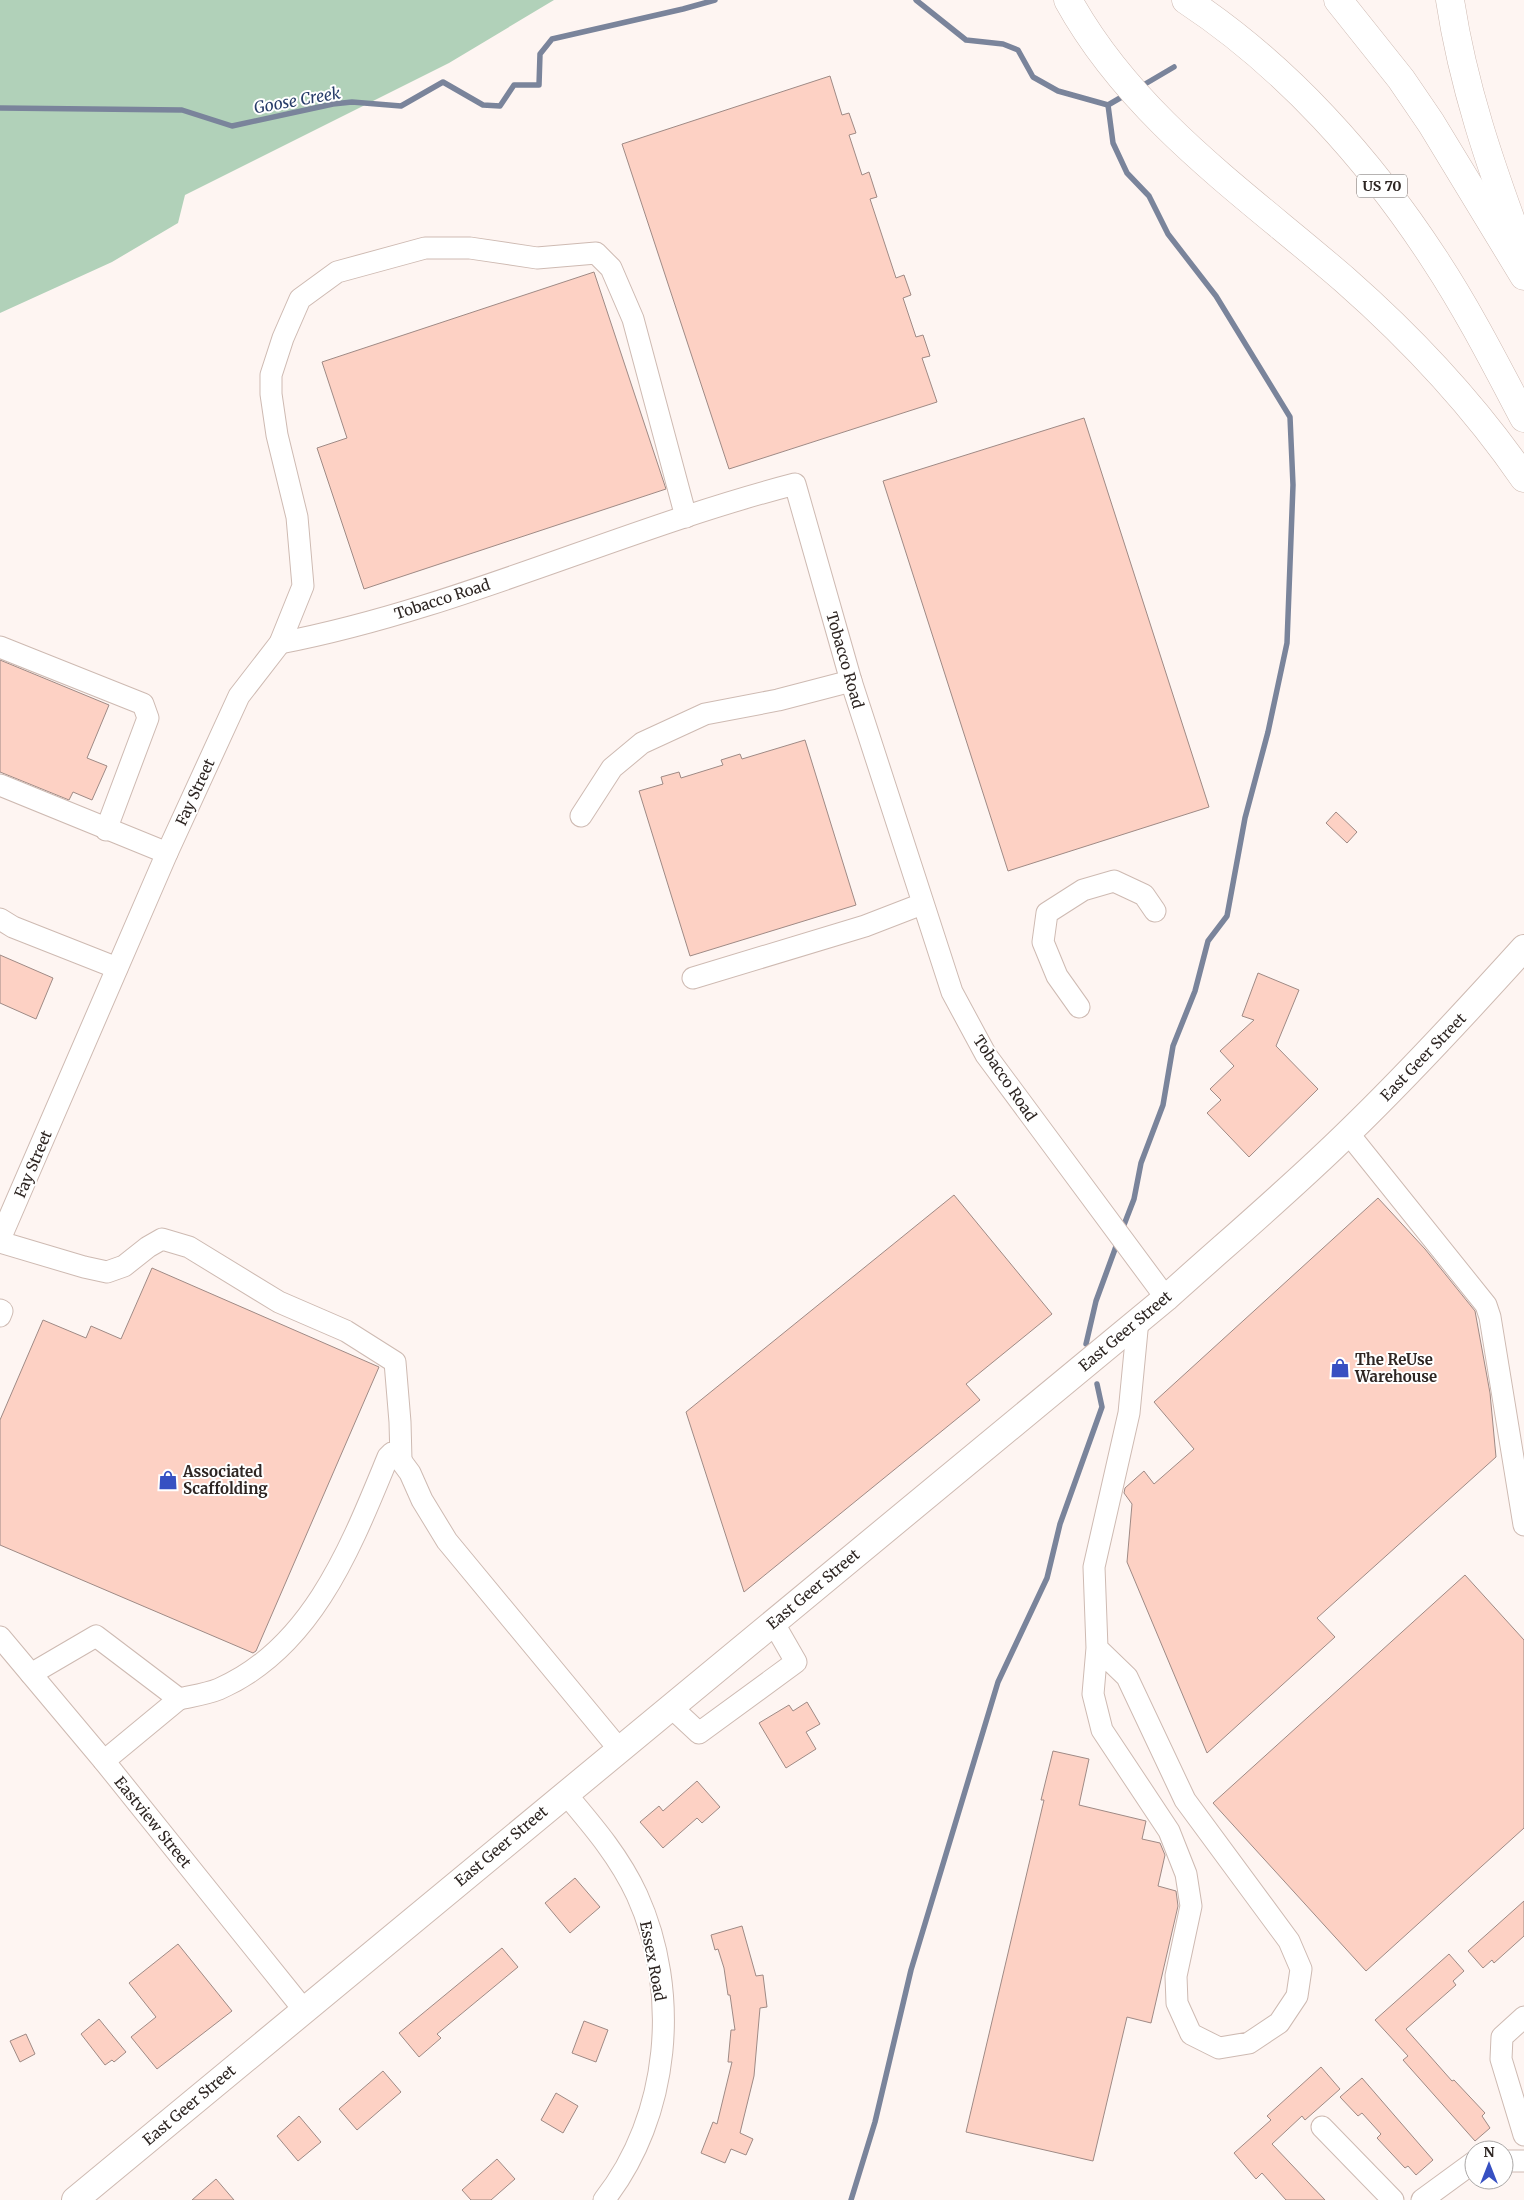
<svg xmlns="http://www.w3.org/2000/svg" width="1524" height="2200" viewBox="0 0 1524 2200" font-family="Merriweather,serif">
<rect width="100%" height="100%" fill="#fef5f2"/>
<!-- green -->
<path fill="#b1d1b9" d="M0 0H554L449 63 185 195 178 223 112 262 0 313Z"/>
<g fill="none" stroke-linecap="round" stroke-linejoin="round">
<!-- stream -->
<g stroke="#7a849b" stroke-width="5.5">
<path d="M916 0 966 40 1003 44 1018 50 1033 77 1058 91 1108 105 1127 94"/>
<path d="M1140 87 1174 67"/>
<path d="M1108 105 1113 143 1127 173 1149 196 1168 234 1216 296 1290 417 1293 485 1287 643 1268 732 1245 818 1227 916 1208 941 1195 991 1173 1046 1163 1105 1141 1163 1134 1199 1122 1230"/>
<path d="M0 108 182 110 232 126 333 104 352 102 401 106 443 82 483 105 500 106 514 85H539L540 54 552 39 683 9 715 0"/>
<path d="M1086 1344 1096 1301 1118 1241"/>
<path d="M851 2200 875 2122 911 1970 998 1682 1047 1578 1060 1524 1102 1407 1097 1384"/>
</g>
</g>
<!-- building -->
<g fill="#fdd1c4" stroke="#9f8a85">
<path d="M830 76 842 115 849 113 856 133 849 135 862 175 869 172 877 197 870 199 896 278 904 275 911 295 903 298 916 337 923 335 930 356 922 358 937 402 729 469 622 144Z"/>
<path d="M594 272 666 489 364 589 317 448 347 438 322 362Z"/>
<path d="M1084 418 1209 807 1008 871 883 481Z"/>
<path d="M0 660 109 705 87 758 107 766 92 800 73 792 69 800 0 772Z"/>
<path d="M805 740 856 905 690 956 639 791 663 784 661 777 679 772 681 778 723 765 721 760 740 754 742 759Z"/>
<path d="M1336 812 1357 832 1347 843 1326 823Z"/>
<path d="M0 955 53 978 36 1019 0 1003Z"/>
<path d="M1258 973 1299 990 1276 1046 1318 1089 1249 1157 1207 1113 1221 1100 1210 1089 1234 1066 1220 1051 1254 1020 1242 1016Z"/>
<path d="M954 1195 1052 1314 966 1384 980 1400 744 1592 686 1412Z"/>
<path d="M1378 1198 1425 1249 1475 1311 1490 1393 1496 1457 1317 1618 1335 1637 1207 1753 1127 1562 1132 1504 1124 1493 1125 1488 1144 1471 1154 1484 1194 1449 1154 1402Z"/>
<path d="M152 1268 379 1367 256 1651 253 1653 0 1545V1420L43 1320 86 1338 91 1326 121 1339Z"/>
<path d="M1465 1575 1524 1640V1828L1366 1971 1213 1803Z"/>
<path d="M807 1702 820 1724 806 1732 816 1749 786 1768 759 1723 789 1705 793 1711Z"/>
<path d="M1053 1751 1089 1759 1079 1805 1146 1821 1142 1839 1160 1843 1165 1855 1158 1886 1176 1891 1178 1906 1151 2023 1127 2017 1093 2161 966 2132 1044 1800H1041Z"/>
<path d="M697 1781 720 1807 702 1823 697 1818 663 1848 640 1822 659 1806 663 1811Z"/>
<path d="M575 1878 600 1907 570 1933 545 1903Z"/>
<path d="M1524 1901V1936L1494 1963 1492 1960 1483 1968 1468 1951Z"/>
<path d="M742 1926 756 1976 763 1975 767 2007 760 2008 754 2076 740 2133 753 2139 746 2155 731 2149 725 2163 701 2153 713 2122 717 2124 732 2062H728L731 2030H735L730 1995H728L724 1968 718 1949 715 1950 711 1935Z"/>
<path d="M178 1944 232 2011 157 2069 131 2037 156 2017 129 1983Z"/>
<path d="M502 1948 518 1967 437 2034 441 2038 419 2057 399 2033Z"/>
<path d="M1449 1954 1464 1971 1453 1981 1456 1985 1406 2029 1452 2081 1454 2080 1485 2113 1482 2116 1490 2128 1475 2141 1403 2060 1408 2056 1375 2020Z"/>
<path d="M99 2019 126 2052 114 2062 112 2060 105 2065 81 2034Z"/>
<path d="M584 2021 608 2030 596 2062 572 2053Z"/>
<path d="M26 2034 35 2054 20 2062 10 2041Z"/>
<path d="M1321 2067 1340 2089 1305 2120 1302 2116 1272 2144 1325 2200H1286L1262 2173 1256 2179 1234 2153 1271 2120 1267 2116Z"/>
<path d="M383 2071 401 2092 357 2130 339 2109Z"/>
<path d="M1362 2078 1433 2160 1416 2175 1408 2166 1405 2168 1377 2138 1381 2134 1362 2113 1358 2116 1340 2097Z"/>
<path d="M556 2093 578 2106 563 2133 541 2120Z"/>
<path d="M299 2116 321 2142 298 2161 277 2136Z"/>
<path d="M497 2159 515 2179 491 2200H471L462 2190Z"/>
<path d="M216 2179 234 2200H192Z"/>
</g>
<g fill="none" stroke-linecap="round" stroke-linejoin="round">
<defs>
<g id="minor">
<path d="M280 643C457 609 621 529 795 484L851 681 952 992 986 1055 1166 1298"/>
<path d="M0 647 143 704 148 718 106 830"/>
<path d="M0 785 167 853"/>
<path d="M581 816 612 768 642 743 705 714 778 700 851 681"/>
<path d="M0 919 13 927 117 968"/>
<path d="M693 978 865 926 922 904"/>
<path d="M1079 1007 1057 976 1043 942 1047 913 1083 890 1114 881 1144 895 1155 911"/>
<path d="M1348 1133 1486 1305 1490 1317 1524 1525"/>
<path d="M0 1239 167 853 239 696 280 643 303 586 297 517 277 435 271 394V375L283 338 300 299 337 272 425 248H470L537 258 596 253 611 268 633 319 686 517"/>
<path d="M0 1242 84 1267 107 1272 124 1266 148 1247 162 1239 189 1247 279 1302 346 1331 395 1362 400 1422 401 1460"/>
<path d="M0 1310 2 1311 0 1316"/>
<path d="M0 1637 104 1761 304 2010"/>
<path d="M1097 1648 1127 1677 1185 1800 1289 1941 1301 1969 1297 1996 1279 2023 1249 2043 1219 2048 1191 2034 1177 2003 1176 1976 1191 1906 1186 1874 1169 1831 1102 1730 1093 1694 1097 1648 1094 1567 1129 1413 1138 1320"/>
<path d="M31 1674 96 1636 179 1699 104 1761"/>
<path d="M179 1699C192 1696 207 1694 219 1689 313 1648 352 1544 388 1457L392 1453 396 1454 410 1473 422 1500 447 1541 619 1749"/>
<path d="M670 1706 699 1733 796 1662 773 1622"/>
<path d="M565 1793C592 1825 619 1856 637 1895 681 1992 670 2116 604 2200"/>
<path d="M1524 2017 1502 2037 1501 2059 1524 2135"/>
<path d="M1322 2127 1393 2200"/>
<path d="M1504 2161H1524"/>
<path d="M1422 2200 1474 2162"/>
</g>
<path id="major" d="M75 2200 1166 1298C1227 1243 1290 1190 1349 1132 1410 1073 1467 1011 1524 948"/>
<g id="highway">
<path d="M1068 0C1133 118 1246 194 1345 280 1412 339 1473 404 1524 478"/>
<path d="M1186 0C1286 66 1370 160 1435 260 1468 310 1496 365 1524 418"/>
<path d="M1338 0 1401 79 1431 123 1524 276"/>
<path d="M1450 0C1463 86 1490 164 1520 245"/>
</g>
</defs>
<!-- minor casing -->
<use href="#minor" stroke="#cebab2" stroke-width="23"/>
<!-- major casing -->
<use href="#major" stroke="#cebab2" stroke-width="28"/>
<!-- highway casing -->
<use href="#highway" stroke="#cebab2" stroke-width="29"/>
<!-- minor -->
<use href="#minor" stroke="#fff" stroke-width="21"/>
<!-- major -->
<use href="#major" stroke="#fff" stroke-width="26"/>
<!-- highway -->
<use href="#highway" stroke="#fff" stroke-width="28"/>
</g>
<!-- icons -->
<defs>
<symbol id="shop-bare" viewBox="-9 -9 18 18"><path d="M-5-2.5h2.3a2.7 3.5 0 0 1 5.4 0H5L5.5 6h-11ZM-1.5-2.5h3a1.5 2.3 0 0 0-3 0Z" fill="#3750c2" stroke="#fff" stroke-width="2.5" paint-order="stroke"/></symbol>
</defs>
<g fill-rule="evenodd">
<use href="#shop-bare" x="1326" y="1354" width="28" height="28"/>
<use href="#shop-bare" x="154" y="1466" width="28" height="28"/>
</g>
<g text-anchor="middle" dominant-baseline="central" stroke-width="4" stroke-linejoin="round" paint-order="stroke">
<!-- shield labels -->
<rect fill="#fff" stroke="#6d6765" stroke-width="1" x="1357" y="174.5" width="50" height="23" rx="4"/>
<g font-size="14" font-weight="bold" fill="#2e2623">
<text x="1382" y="186">US 70</text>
</g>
<!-- street labels -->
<g font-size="15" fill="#2e2623" stroke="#fff">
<text transform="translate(442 599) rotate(-18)">Tobacco Road</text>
<text transform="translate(845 660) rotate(74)">Tobacco Road</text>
<text transform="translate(195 792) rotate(-65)">Fay Street</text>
<text transform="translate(1423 1057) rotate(-46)">East Geer Street</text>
<text transform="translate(1005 1078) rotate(56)">Tobacco Road</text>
<text transform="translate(33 1164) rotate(-67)">Fay Street</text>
<text transform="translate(1125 1331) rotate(-40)">East Geer Street</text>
<text transform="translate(813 1589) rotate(-40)">East Geer Street</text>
<text transform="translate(153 1822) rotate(51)">Eastview Street</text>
<text transform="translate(501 1846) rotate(-40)">East Geer Street</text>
<text transform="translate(653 1961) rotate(79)">Essex Road</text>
<text transform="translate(189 2105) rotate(-40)">East Geer Street</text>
</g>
<!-- poi labels -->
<g font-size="15" font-weight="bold" fill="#2e2623" stroke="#fff" text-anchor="start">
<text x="1355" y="1359">The ReUse<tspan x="1355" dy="17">Warehouse</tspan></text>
<text x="183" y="1471">Associated<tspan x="183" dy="17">Scaffolding</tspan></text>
</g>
<!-- water labels -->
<g font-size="16" font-style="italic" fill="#263b68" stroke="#fff">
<text transform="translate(297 100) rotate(-10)">Goose Creek</text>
</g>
</g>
<!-- north arrow -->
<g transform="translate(1489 2165)"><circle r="24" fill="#ffffff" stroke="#aba8a7"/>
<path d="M0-4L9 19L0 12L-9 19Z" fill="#3750c2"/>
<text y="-8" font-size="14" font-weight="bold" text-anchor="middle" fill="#2e2623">N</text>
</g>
</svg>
